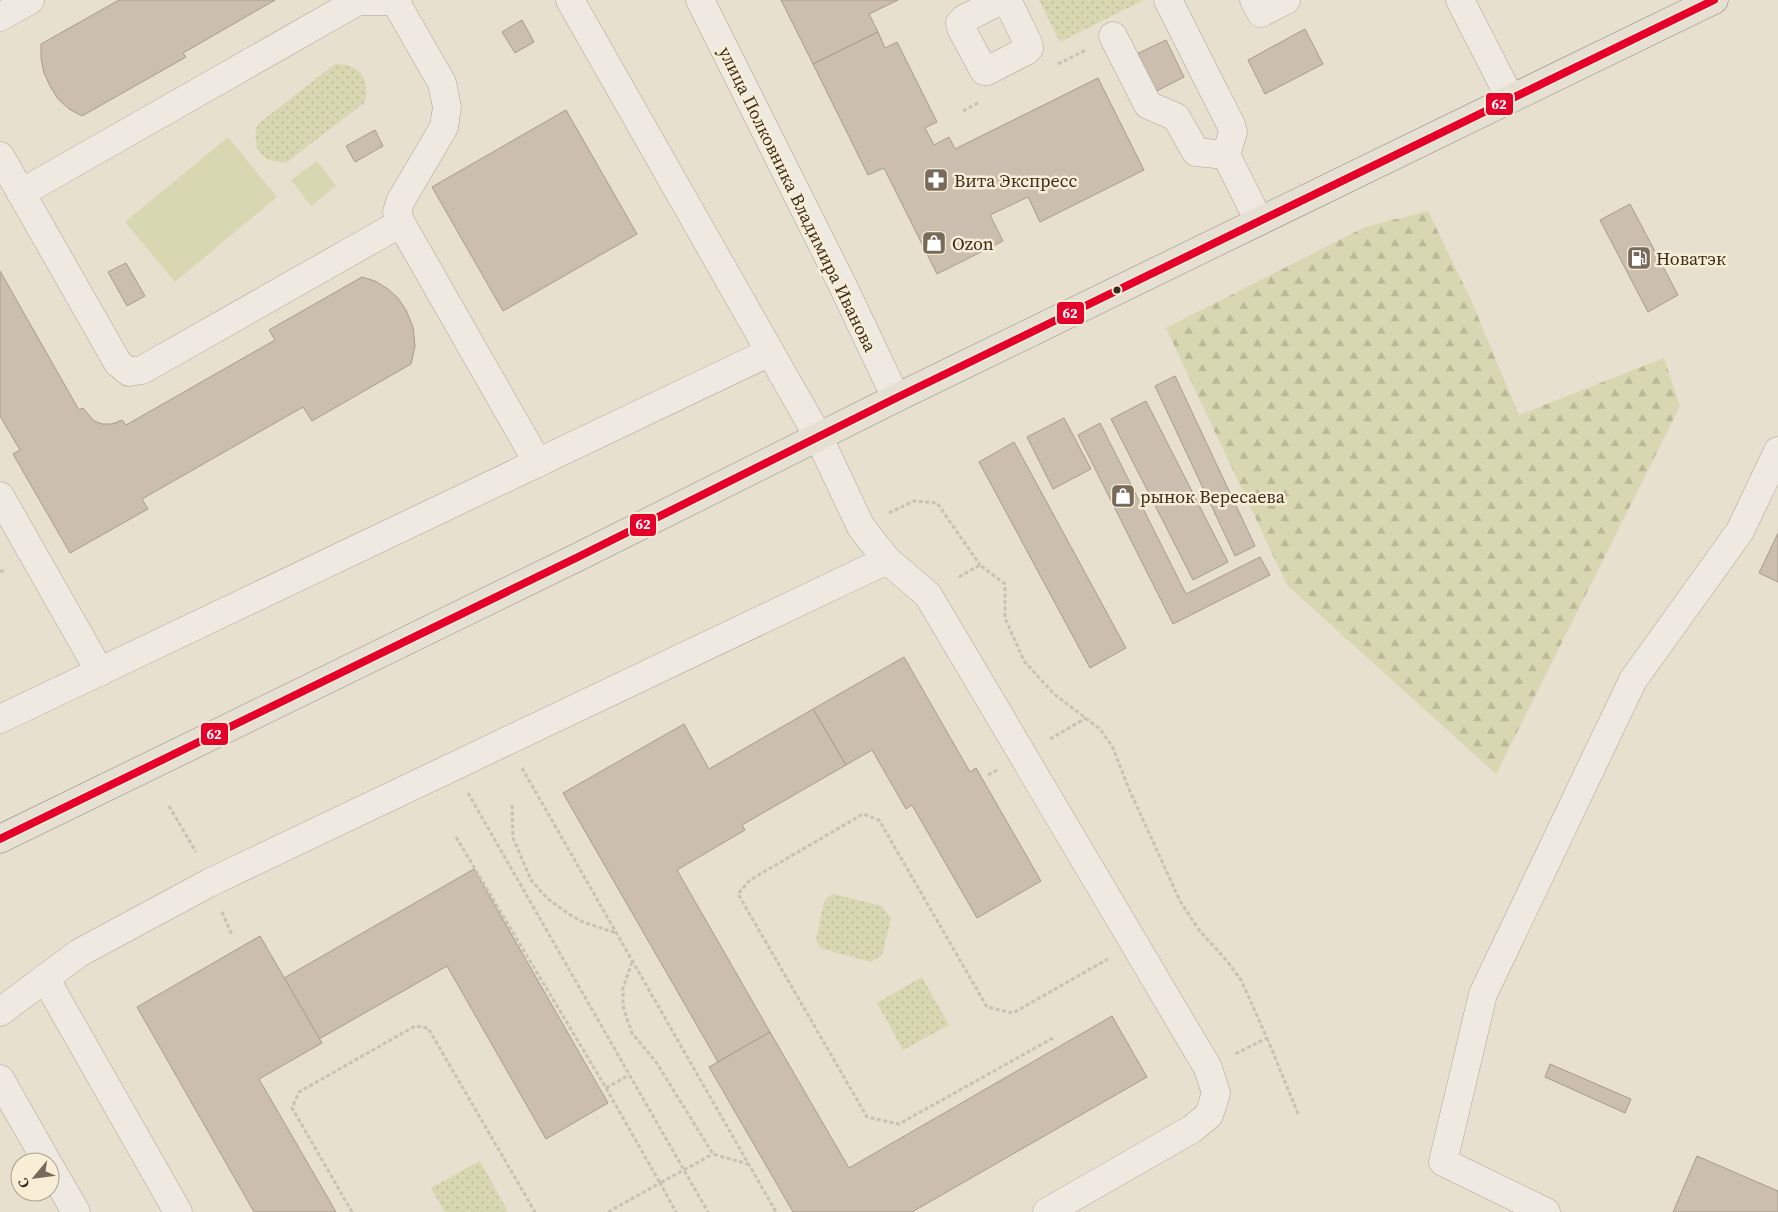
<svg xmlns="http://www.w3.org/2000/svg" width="1778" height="1212" viewBox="0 0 1778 1212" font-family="'Source Serif 4',serif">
<defs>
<pattern id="grass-dots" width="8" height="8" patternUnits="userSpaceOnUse" patternTransform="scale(1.25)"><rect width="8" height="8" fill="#d7d7b1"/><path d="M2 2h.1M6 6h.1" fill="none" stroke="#b9b998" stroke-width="1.8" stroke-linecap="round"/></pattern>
<pattern id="forest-firs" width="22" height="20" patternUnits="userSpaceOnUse" patternTransform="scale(1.25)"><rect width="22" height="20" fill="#d7d7b1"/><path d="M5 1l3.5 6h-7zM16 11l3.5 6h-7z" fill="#b9b998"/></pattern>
</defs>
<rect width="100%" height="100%" fill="#e7e0cf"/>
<!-- grass -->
<g fill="url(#grass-dots)">
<path d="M1039 0H1144L1060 42Z"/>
<path d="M335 64C360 64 370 78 365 102L287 162C262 164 250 148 258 124Z"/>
<path d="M833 894 882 906 891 919 882 955 871 962 820 948 816 940 824 901Z"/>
<path d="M922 977 949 1025 903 1050 877 1003Z"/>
<path d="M480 1161 508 1212H445L431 1188Z"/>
</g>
<!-- forest -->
<path fill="url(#forest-firs)" d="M1428 211 1471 300 1519 415 1664 358 1680 406 1496 774 1287 585 1166 328 1365 227Z"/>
<!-- pitch -->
<g fill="#d7d7b1">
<path d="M228 137 277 197 175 282 125 222Z"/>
<path d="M317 161 336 186 311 206 291 180Z"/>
</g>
<!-- building -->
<g fill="#cbbeaf" stroke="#a89b8e">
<path d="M119 0H275L183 53 186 57 82 116 69 109 58 99 50 86 44 73 41 59V44Z"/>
<path d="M781 0H898L869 14 878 32 813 64Z"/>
<path d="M522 20 534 42 515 53 502 32Z"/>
<path d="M1305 29 1323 64 1265 94 1248 60Z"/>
<path d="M878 32 885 48 897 42 937 122 925 128 934 145 949 137 955 149 1098 78 1144 170 1040 222 1028 197 990 215 1003 241 937 274 884 168 868 175 813 64Z"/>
<path d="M1166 40 1184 77 1149 95 1130 57Z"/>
<path d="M566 110 637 234 503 311 432 187Z"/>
<path d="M375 130 383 146 355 162 346 146Z"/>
<path d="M1630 204 1678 295 1648 312 1600 220Z"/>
<path d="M126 263 145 296 127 306 108 272Z"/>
<path d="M0 271 79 410 83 408 94 421 102 424H112L122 420 126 425 275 340 269 330 362 277 375 281 388 289 398 298 406 310 413 327 415 346 411 364 312 421 303 407 142 499 148 509 70 553 13 454 20 450 0 416Z"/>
<path d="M1175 376 1255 546 1235 556 1155 386Z"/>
<path d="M1146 401 1228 562 1193 580 1111 419Z"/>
<path d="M1064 418 1091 469 1053 489 1027 437Z"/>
<path d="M1100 423 1186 594 1260 557 1270 575 1173 624 1078 435Z"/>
<path d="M1014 442 1126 648 1090 668 979 462Z"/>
<path d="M1778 533V582L1759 573Z"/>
<path d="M904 657 970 772 976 768 1041 881 977 918 912 805 906 809 872 750 846 765 813 709Z"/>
<path d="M813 709 846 765 742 825 745 830 677 870 770 1032 718 1062 563 793 684 724 709 769Z"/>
<path d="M474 869 608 1103 546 1139 447 966 319 1039 284 978Z"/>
<path d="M260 936 322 1043 259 1079 336 1212H254L137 1007Z"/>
<path d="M1112 1016 1147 1077 912 1212H793L709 1067 770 1032 849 1168Z"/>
<path d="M1550 1064 1631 1099 1625 1113 1545 1077Z"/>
<path d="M1697 1156 1778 1191V1212H1673Z"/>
</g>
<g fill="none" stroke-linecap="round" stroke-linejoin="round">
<defs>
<g id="minor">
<path d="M398 0 395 1 442 83 447 107 444 127 400 202 397 212 401 223 538 463"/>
<path d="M570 0 819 438 861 527 887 560 928 595 1208 1068 1216 1093 1209 1115 1192 1129 1047 1212"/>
<path d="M700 0 842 284 896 398"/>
<path d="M1001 0 964 19 960 23 961 28 984 71H987L1026 51 1029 48 1028 43 1007 0"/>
<path d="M1168 0 1231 125 1233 132 1226 155"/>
<path d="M1254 0 1261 13 1286 0"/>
<path d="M1460 0 1510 98"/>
<path d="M0 17 30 0"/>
<path d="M1113 36 1148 105 1176 117 1196 152 1226 155 1259 221"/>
<path d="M0 156 118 363 129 372 142 370 401 223"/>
<path d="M21 193 358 1H395"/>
<path d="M0 496 100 672"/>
<path d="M0 719 770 352"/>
<path d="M45 978 178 1212"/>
<path d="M0 1012 79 953 209 883 887 560"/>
<path d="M0 1079 47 1162"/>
<path d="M50 1167 76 1212"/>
<path d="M1546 1212 1443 1162 1483 994 1633 680 1740 531 1778 451"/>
</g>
<path id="major" d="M0 839 578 557 896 398 1714 0"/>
</defs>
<!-- minor casing -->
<use href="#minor" stroke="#aca497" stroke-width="29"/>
<!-- major casing -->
<use href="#major" stroke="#928a7f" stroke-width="29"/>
<!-- path -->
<g stroke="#c8c1b7" stroke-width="3" stroke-dasharray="4 2.5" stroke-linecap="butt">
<path d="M1058 64 1086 50"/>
<path d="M963 111 980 102"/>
<path d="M889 513 914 501 937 503 980 565"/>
<path d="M0 572 6 569"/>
<path d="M959 577 980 565 1005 584V618L1024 661 1054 694 1100 729 1112 746 1129 789 1180 901 1199 930 1228 962 1241 980 1267 1038 1235 1054"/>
<path d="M1050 739 1086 718"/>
<path d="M522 768 776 1212"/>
<path d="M988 775 997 770"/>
<path d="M468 793 708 1212"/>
<path d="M512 805 513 838 531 880 547 898 567 913 583 922 616 933"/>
<path d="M169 806 196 852"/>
<path d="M456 837 606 1088 660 1183 713 1154"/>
<path d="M222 912 232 935"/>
<path d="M632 962 623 988V1006L628 1022 632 1033 656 1062 713 1154 748 1164"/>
<path d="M1053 1038 899 1124 867 1117 738 894 750 880 863 814 879 820 987 1007 1013 1013 1108 959"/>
<path d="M1267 1038 1299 1116"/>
<path d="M606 1088 629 1075"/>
<path d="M352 1212 292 1108 299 1092 415 1026 428 1028 535 1212"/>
<path d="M608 1212 660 1183 676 1212"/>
</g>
<!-- minor -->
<use href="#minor" stroke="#efeae1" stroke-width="28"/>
<!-- major -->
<use href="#major" stroke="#e6e0d2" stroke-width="28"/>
<defs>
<path id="bus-1" d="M0 839 578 557 896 398 1714 0"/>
</defs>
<!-- bus-1 casing -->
<use href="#bus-1" stroke="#f8edd5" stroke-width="11"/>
<!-- bus-1 -->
<use href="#bus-1" stroke="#e4002b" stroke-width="8"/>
</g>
<!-- icons -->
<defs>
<symbol id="pharmacy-square" viewBox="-11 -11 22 22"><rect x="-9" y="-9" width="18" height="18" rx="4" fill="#786b5c" stroke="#f8edd5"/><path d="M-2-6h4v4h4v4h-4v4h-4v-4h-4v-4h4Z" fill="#fff"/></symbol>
<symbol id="shop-square" viewBox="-11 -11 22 22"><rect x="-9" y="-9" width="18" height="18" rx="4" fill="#786b5c" stroke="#f8edd5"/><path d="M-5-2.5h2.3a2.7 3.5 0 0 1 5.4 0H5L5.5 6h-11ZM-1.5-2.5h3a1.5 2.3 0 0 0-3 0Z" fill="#fff"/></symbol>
<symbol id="fuel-square" viewBox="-11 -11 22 22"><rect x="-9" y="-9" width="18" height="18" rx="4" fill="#786b5c" stroke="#f8edd5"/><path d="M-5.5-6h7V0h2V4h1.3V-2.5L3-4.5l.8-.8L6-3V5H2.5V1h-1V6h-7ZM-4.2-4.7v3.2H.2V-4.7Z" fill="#fff"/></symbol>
</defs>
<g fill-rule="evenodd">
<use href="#pharmacy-square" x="922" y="166" width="28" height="28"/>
<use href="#shop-square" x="920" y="229" width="28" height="28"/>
<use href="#fuel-square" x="1625" y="244" width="28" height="28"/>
<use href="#shop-square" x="1109" y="482" width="28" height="28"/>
</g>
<!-- markers -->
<circle fill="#3c2c1e" stroke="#f8edd5" stroke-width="2" cx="1117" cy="290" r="4.5"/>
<g text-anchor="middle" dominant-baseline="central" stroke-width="5" stroke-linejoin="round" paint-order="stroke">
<!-- poi labels -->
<g font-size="18" fill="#3c2c1e" stroke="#f8edd5" text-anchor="start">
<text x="954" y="180">Вита Экспресс</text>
<text x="952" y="243">Ozon</text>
<text x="1656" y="258">Новатэк</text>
<text x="1140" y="496">рынок Вересаева</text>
</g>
<!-- street labels -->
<g font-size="18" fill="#3c2c1e" stroke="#f8edd5">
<text transform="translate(798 199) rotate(64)">улица Полковника Владимира Иванова</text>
</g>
</g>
<g stroke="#f8edd5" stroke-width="2">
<rect x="1485" y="92" width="29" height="24" rx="5" fill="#e4002b"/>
<rect x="1056" y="301" width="29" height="24" rx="5" fill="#e4002b"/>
<rect x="629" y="513" width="28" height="24" rx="5" fill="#e4002b"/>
<rect x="200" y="722" width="29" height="24" rx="5" fill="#e4002b"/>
</g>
<g font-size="14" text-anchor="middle" font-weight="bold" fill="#fff">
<text x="1499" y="109">62</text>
<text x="1070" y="318">62</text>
<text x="643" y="529">62</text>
<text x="214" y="739">62</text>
</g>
<!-- north arrow -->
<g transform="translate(35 1177) rotate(241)"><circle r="24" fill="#f8edd5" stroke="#ada08c"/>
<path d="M0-4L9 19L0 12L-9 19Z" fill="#786b5c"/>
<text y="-8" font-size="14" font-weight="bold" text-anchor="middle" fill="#3c2c1e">С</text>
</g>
</svg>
